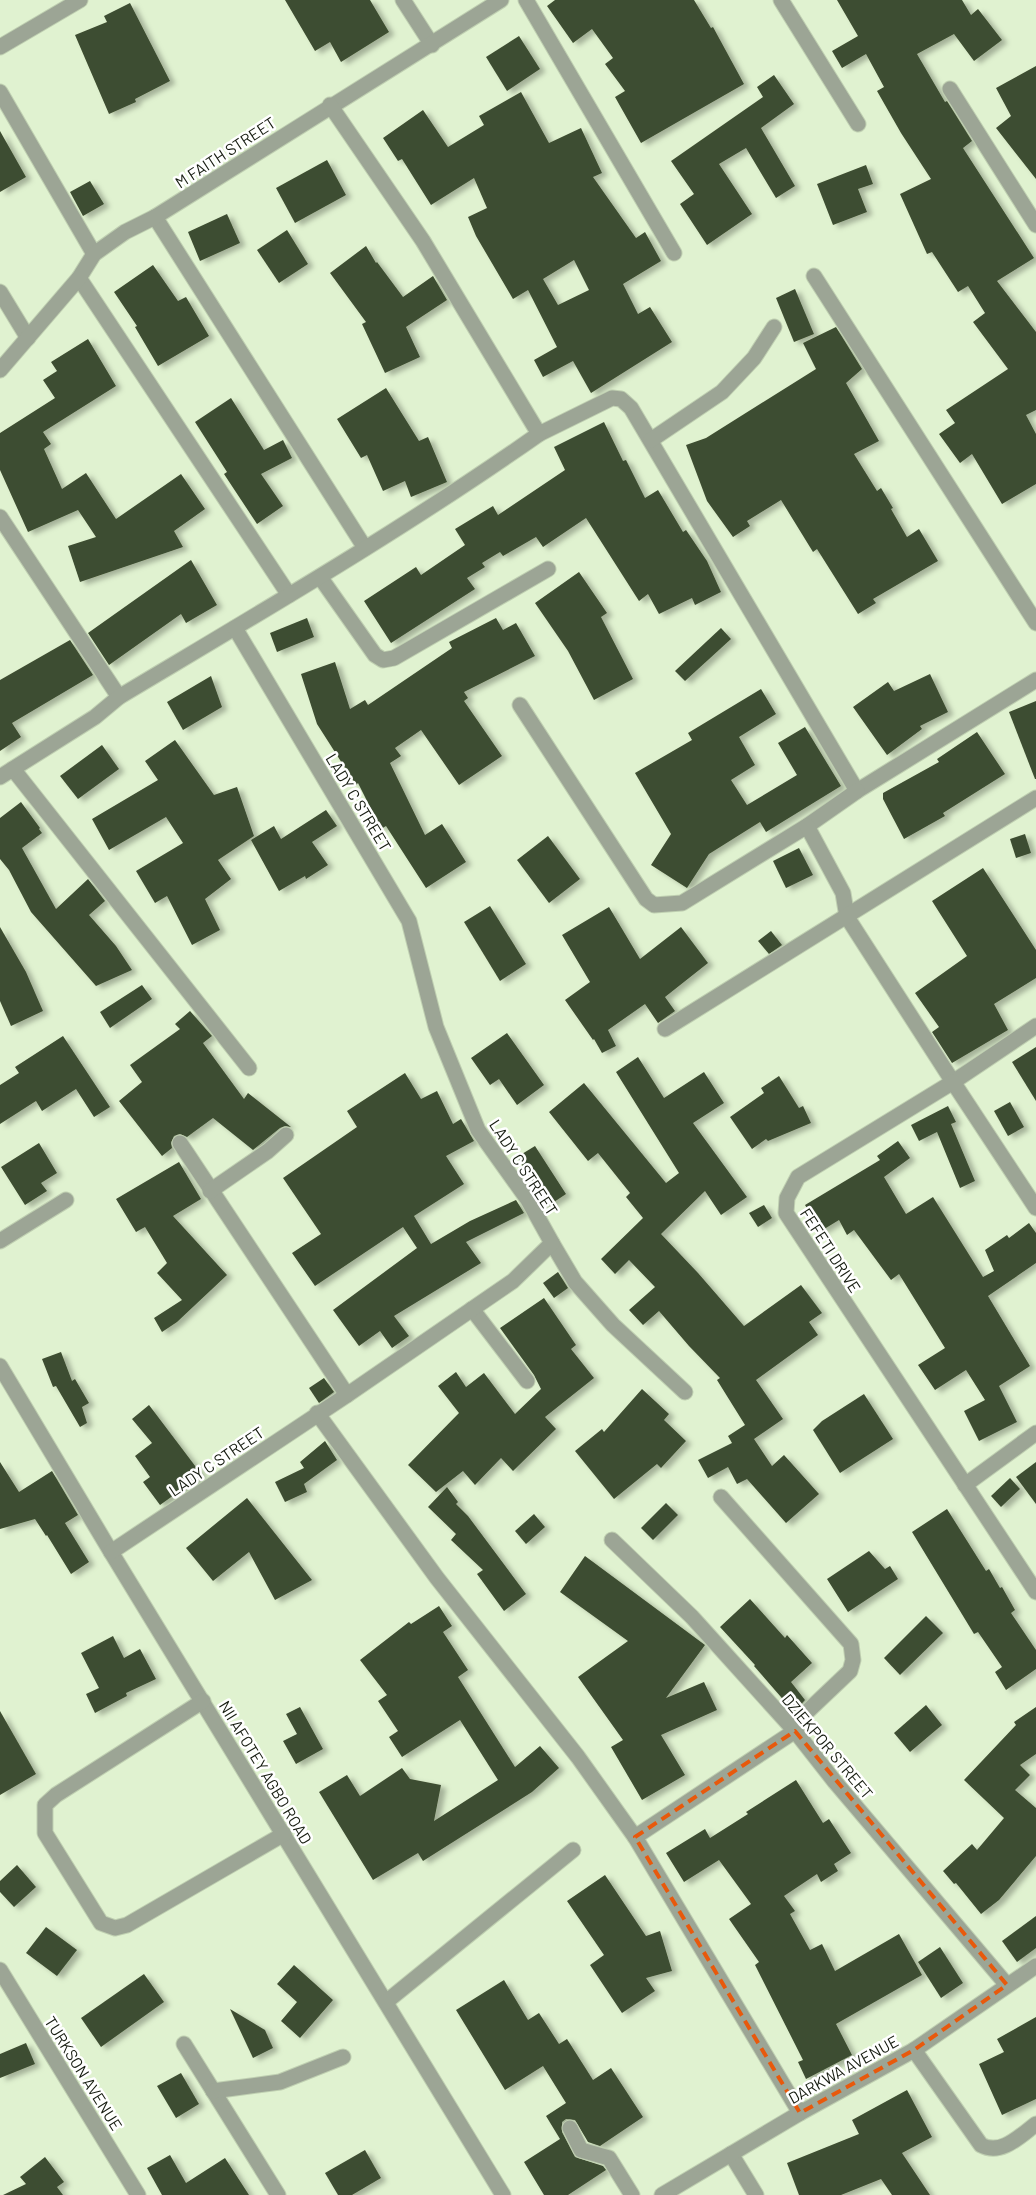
<svg xmlns="http://www.w3.org/2000/svg" width="1036" height="2195" viewBox="0 0 1036 2195" font-family="Barlow,sans-serif">
<defs>
<filter id="shadow"><feDropShadow dx="5.5" dy="3" stdDeviation="2.5" flood-color="#0004"/></filter>
</defs>
<rect width="100%" height="100%" fill="#e0f2d0"/>
<!-- building -->
<g fill="#3e4d30" fill-rule="evenodd" filter="url(#shadow)">
<path d="M285 0H370L389 32 341 62 330 42 315 51Z"/>
<path d="M555 0H694L711 28 713 27 744 84 641 143 615 97 625 91 605 64 613 58 592 29 573 43 547 6Z"/>
<path d="M837 0H962L971 15 978 9 1002 40 974 61 954 34 917 54 945 102 947 101 972 141 963 148 1034 258 997 281 1036 332V410L1026 415 1036 434V484L1002 504 972 454 960 463 939 434 955 423 946 410 1008 369 973 322 985 313 968 286 958 292 932 252 927 254 900 194 931 179 901 133 877 91 884 87 866 54 842 68 832 51 858 36Z"/>
<path d="M130 3 170 81 135 99 136 102 109 114 75 35 107 22 104 16Z"/>
<path d="M519 36 540 69 507 91 486 57Z"/>
<path d="M1036 66V179L996 128 1011 116 996 88Z"/>
<path d="M774 75 794 104 761 128 795 186 776 198 746 148 719 164 752 214 707 245 680 204 694 194 671 161 763 97 757 87Z"/>
<path d="M521 92 549 143 581 128 602 173 593 177 636 238 645 232 661 261 623 284 638 314 650 307 672 342 591 393 573 361 543 377 534 360 557 347 528 290 513 299 476 236 468 217 487 208 474 178 431 205 402 159 398 161 383 138 423 110 448 147 484 125 479 116ZM574 260 589 290 558 305 543 279Z"/>
<path d="M0 131 26 177 0 192Z"/>
<path d="M327 160 346 195 295 223 276 188Z"/>
<path d="M866 165 873 184 858 189 867 212 833 225 817 184Z"/>
<path d="M90 181 104 204 83 216 70 192Z"/>
<path d="M227 214 240 243 200 261 188 232Z"/>
<path d="M287 230 308 264 279 283 257 250Z"/>
<path d="M366 246 376 263 377 262 403 297 433 276 447 300 406 327 420 357 385 373 362 324 366 322 330 273Z"/>
<path d="M153 265 178 301 186 297 209 336 158 366 135 327 137 326 114 292Z"/>
<path d="M795 289 814 334 794 342 776 298Z"/>
<path d="M836 327 862 369 846 383 879 441 854 454 877 491 881 488 893 508 891 509 907 537 919 529 938 561 873 599 876 603 858 614 817 549 813 552 781 500 747 521 750 526 733 537 707 501 686 445 706 438 816 369 803 343Z"/>
<path d="M88 339 116 386 43 432 51 444 44 449 62 489 86 473 116 519 181 474 205 509 174 531 183 547 80 582 68 546 96 537 78 510 28 532 0 470V433L55 398 43 380 57 371 51 362Z"/>
<path d="M386 388 419 441 428 437 447 482 411 497 405 481 383 491 367 455 361 458 337 419Z"/>
<path d="M231 398 264 450 283 440 292 458 261 474 283 506 257 524 224 474 227 472 195 422Z"/>
<path d="M604 422 623 461 626 460 645 498 658 490 683 532 686 530 707 561 721 592 695 605 692 598 659 614 648 594 639 601 586 518 543 547 536 537 503 556 500 552 482 563 485 567 467 578 475 589 391 643 364 601 416 567 421 575 465 545 455 529 493 506 498 515 565 470 554 447Z"/>
<path d="M191 560 217 605 186 623 181 614 109 665 88 633Z"/>
<path d="M579 572 607 613 601 617 633 679 594 700 568 651 535 603Z"/>
<path d="M307 618 314 637 277 652 270 633Z"/>
<path d="M496 618 503 630 516 623 535 656 464 692 468 698 464 701 502 756 459 785 421 730 395 748 401 756 390 763 425 835 442 824 466 862 426 888 386 826 381 829 358 783 356 785 317 724 301 674 335 662 350 709 365 700 368 705 452 648 449 642Z"/>
<path d="M721 628 731 639 685 681 675 671Z"/>
<path d="M70 640 93 675 12 723 21 737 0 751V680Z"/>
<path d="M930 674 948 712 920 726 922 729 887 755 853 707 888 682 894 691Z"/>
<path d="M211 676 222 707 183 730 167 702Z"/>
<path d="M761 689 776 714 739 737 755 765 731 780 747 805 797 775 778 743 805 727 841 786 766 832 760 822 709 854 687 888 651 865 671 834 635 773 692 740 688 733Z"/>
<path d="M1036 701V779H1035L1009 712Z"/>
<path d="M977 732 1005 774 943 813 945 816 904 839 883 799V793L939 762 937 759Z"/>
<path d="M175 740 214 795 237 787 254 836 218 860 231 879 205 899 220 930 192 945 167 896 155 903 136 871 183 843 166 817 109 850 92 819 158 780 145 761Z"/>
<path d="M102 745 119 769 78 799 60 776Z"/>
<path d="M21 802 40 828 39 829 42 833 22 848 56 909 88 879 105 901 89 915 116 946 132 970 96 986 31 912 9 870 0 859V818Z"/>
<path d="M326 810 337 826 312 842 328 865 306 879 305 876 279 891 251 840 274 826 281 839Z"/>
<path d="M1025 834 1031 853 1016 858 1010 839Z"/>
<path d="M548 836 580 879 549 903 517 860Z"/>
<path d="M799 848 813 875 786 888 773 861Z"/>
<path d="M983 868 1036 950V978L994 1004 1008 1030 952 1063 932 1032 939 1027 915 993 967 956 932 901Z"/>
<path d="M490 906 526 964 500 981 464 922Z"/>
<path d="M609 907 640 959 681 927 708 963 665 997 675 1011 658 1023 645 1004 608 1030 616 1046 602 1053 594 1039 593 1040 565 1000 590 982 562 935Z"/>
<path d="M0 927 26 972 43 1011 11 1026 0 1001Z"/>
<path d="M771 931 782 945 769 954 758 941Z"/>
<path d="M142 985 152 999 110 1028 100 1012Z"/>
<path d="M190 1011 212 1036 203 1043 244 1099 248 1093 291 1127 285 1126 280 1128 253 1150 213 1118 187 1137 180 1134 174 1136 171 1143 172 1148 162 1156 119 1101 142 1082 130 1065 180 1029 175 1024Z"/>
<path d="M507 1033 544 1085 517 1105 499 1079 490 1085 471 1058Z"/>
<path d="M63 1036 110 1107 94 1117 76 1089 42 1111 36 1101 0 1124V1085L19 1073 15 1067Z"/>
<path d="M1036 1047V1101L1012 1062Z"/>
<path d="M638 1057 664 1098 704 1072 724 1103 693 1123 747 1197 721 1215 705 1191 661 1234 698 1273 744 1326 801 1285 822 1313 809 1322 818 1335 756 1380 783 1419 754 1439 772 1466 784 1455 819 1494 786 1523 747 1479 737 1484 728 1467 708 1478 698 1460 732 1443 728 1436 745 1425 717 1380 720 1378 689 1346 659 1311 643 1325 629 1310 655 1287 629 1260 615 1274 601 1259 643 1218 626 1197 630 1193 598 1153 588 1161 549 1112 584 1083 666 1183 679 1173 616 1072Z"/>
<path d="M405 1073 421 1099 437 1091 453 1124 461 1119 474 1141 446 1156 464 1184 414 1216 431 1244 470 1221 516 1200 524 1213 466 1242 481 1263 394 1316 409 1336 392 1348 380 1331 359 1346 333 1310 417 1248 403 1227 315 1286 292 1253 321 1234 283 1178 357 1127 347 1111Z"/>
<path d="M779 1076 799 1108 803 1106 811 1123 768 1141 766 1139 752 1149 730 1117 764 1093 761 1088Z"/>
<path d="M1010 1102 1024 1127 1008 1136 994 1111Z"/>
<path d="M948 1106 956 1122 951 1124 975 1181 960 1188 937 1132 919 1141 911 1125Z"/>
<path d="M898 1141 910 1158 884 1177 906 1214 933 1197 983 1277 994 1271 985 1250 1007 1235 1009 1238 1029 1223 1036 1233V1263L988 1296 1030 1366 999 1386 1017 1422 979 1441 964 1411 985 1400 966 1370 935 1390 918 1365 945 1348 899 1274 891 1280 854 1230 847 1235 839 1220 821 1231 805 1205 880 1160 877 1156Z"/>
<path d="M39 1143 57 1173 41 1183 47 1191 25 1205 1 1167Z"/>
<path d="M535 1146 566 1194 548 1206 546 1202 541 1205 534 1192 538 1190 517 1157Z"/>
<path d="M179 1162 201 1199 173 1216 227 1275 177 1322 162 1332 154 1318 182 1300 157 1273 167 1263 145 1227 136 1232 116 1199Z"/>
<path d="M764 1205 772 1218 758 1227 749 1213Z"/>
<path d="M558 1272 568 1288 554 1298 543 1283Z"/>
<path d="M544 1298 576 1345 571 1349 594 1378 545 1417 556 1429 513 1471 501 1458 475 1485 463 1471 436 1492 408 1465 459 1413 438 1386 456 1372 466 1387 484 1373 515 1414 541 1389 534 1375 500 1328Z"/>
<path d="M61 1352 72 1381 75 1379 89 1403 82 1407 87 1423 80 1427 56 1386 53 1387 42 1359Z"/>
<path d="M324 1378 334 1392 319 1403 309 1388Z"/>
<path d="M642 1389 669 1414 664 1420 686 1441 661 1468 657 1464 614 1499 575 1451 602 1429 604 1432Z"/>
<path d="M864 1394 893 1439 840 1473 813 1430 822 1421Z"/>
<path d="M149 1405 202 1475 160 1505 143 1482 150 1477 135 1456 152 1443 132 1419Z"/>
<path d="M325 1441 337 1460 304 1484 307 1492 285 1502 275 1482 304 1468 300 1462Z"/>
<path d="M0 1462 19 1492 52 1471 78 1515 65 1523 89 1562 71 1574 47 1535 46 1536 35 1519 0 1529Z"/>
<path d="M1036 1462V1504L1016 1477Z"/>
<path d="M1010 1478 1020 1489 1001 1507 991 1496Z"/>
<path d="M447 1487 458 1502 456 1504 468 1516 526 1594 504 1611 477 1574 483 1570 451 1540 456 1534 428 1507Z"/>
<path d="M247 1498 312 1580 275 1600 249 1552 213 1581 186 1548Z"/>
<path d="M666 1503 678 1515 653 1540 641 1528Z"/>
<path d="M947 1509 986 1571 989 1569 1000 1588 1002 1587 1015 1610 1011 1613 1036 1650V1669L1006 1690 995 1672 1002 1667 978 1632 974 1634 912 1532Z"/>
<path d="M534 1514 545 1527 526 1544 515 1531Z"/>
<path d="M869 1551 885 1569 890 1566 898 1579 848 1612 827 1579Z"/>
<path d="M585 1556 705 1645 666 1698 704 1682 717 1710 661 1735 685 1775 642 1800 611 1747 623 1740 578 1677 628 1641 560 1592Z"/>
<path d="M750 1599 785 1638 787 1635 812 1663 791 1682 805 1700 794 1712 754 1666 755 1665 720 1627Z"/>
<path d="M439 1606 452 1626 443 1632 468 1670 458 1677 515 1767 540 1746 559 1768 532 1792 423 1861 418 1853 373 1880 319 1792 347 1775 360 1796 402 1768 410 1779 441 1785 434 1821 498 1780 460 1720 402 1757 389 1737 398 1731 378 1701 387 1695 360 1660 409 1622 411 1624Z"/>
<path d="M926 1616 943 1633 900 1675 884 1658Z"/>
<path d="M113 1636 124 1658 140 1649 156 1679 126 1693 127 1696 95 1713 86 1694 99 1688 81 1653Z"/>
<path d="M926 1705 942 1725 910 1752 894 1733Z"/>
<path d="M300 1707 323 1749 296 1764 283 1741 297 1734 286 1714Z"/>
<path d="M1036 1707V1754L1020 1765 1030 1775 1015 1790 1036 1808V1856L999 1900 981 1914 956 1883 954 1884 943 1871 972 1844 977 1850 1004 1818 964 1780 1016 1725 1014 1722Z"/>
<path d="M0 1711 36 1774 0 1795Z"/>
<path d="M796 1780 823 1823 829 1819 851 1853 834 1864 838 1871 821 1882 817 1874 784 1896 795 1911 790 1914 810 1950 822 1944 835 1971 899 1934 922 1975 836 2024 852 2055 806 2079 798 2062 803 2060 755 1965 759 1962 729 1919 751 1904 719 1860 684 1882 666 1853 705 1829 710 1838 748 1814 746 1812Z"/>
<path d="M17 1865 36 1887 14 1907 0 1892V1881Z"/>
<path d="M605 1875 646 1936 660 1931 672 1971 646 1978 655 1991 622 2013 590 1965 604 1955 567 1901Z"/>
<path d="M1036 1916V1948L1017 1962 1002 1941Z"/>
<path d="M46 1927 77 1950 57 1976 26 1953Z"/>
<path d="M940 1947 963 1983 941 1998 918 1962Z"/>
<path d="M294 1965 333 2000 300 2038 281 2021 297 2002 277 1984Z"/>
<path d="M144 1974 164 2002 101 2047 81 2018Z"/>
<path d="M504 1980 528 2020 539 2013 559 2044 567 2039 593 2080 611 2068 643 2117 600 2146 588 2142 575 2120 566 2119 562 2122V2132L575 2157 603 2166 606 2170 568 2195H544L524 2162 560 2139 546 2116 566 2103 543 2066 505 2090 456 2010Z"/>
<path d="M230 2009 265 2030 273 2048 253 2058Z"/>
<path d="M1036 2017V2099L1002 2115 979 2064 1004 2052 997 2039Z"/>
<path d="M26 2043 35 2064 0 2078V2054Z"/>
<path d="M181 2073 199 2104 176 2118 157 2086Z"/>
<path d="M907 2090 932 2137 902 2153 930 2195H892L881 2179 841 2195H799L787 2163 859 2134 852 2120Z"/>
<path d="M365 2150 381 2178 352 2195H338L325 2173Z"/>
<path d="M170 2155 186 2183 225 2158 249 2195H162L147 2168Z"/>
<path d="M45 2157 64 2182 57 2187 63 2195H3L26 2184 20 2177Z"/>
</g>
<g fill="none" stroke-linecap="round" stroke-linejoin="round">
<defs>
<g id="minor">
<path d="M403 0 432 45"/>
<path d="M526 0 674 253"/>
<path d="M781 0 858 124"/>
<path d="M0 47 80 0"/>
<path d="M950 89 1036 225"/>
<path d="M0 92 94 254"/>
<path d="M155 217 365 548"/>
<path d="M814 276 1036 623"/>
<path d="M79 278 289 595"/>
<path d="M0 292 28 338"/>
<path d="M0 370 79 278 94 254 125 232 155 217 501 0"/>
<path d="M539 434 612 398 621 399 631 408 857 791 1036 680"/>
<path d="M651 440 722 392 754 358 774 327"/>
<path d="M0 517 119 697"/>
<path d="M320 577 375 655 383 660 394 658 548 569"/>
<path d="M520 705 646 899 654 905 682 903 807 826 857 791"/>
<path d="M13 769 249 1068"/>
<path d="M0 777 95 717 119 697C261 612 404 529 539 434L423 241 330 105"/>
<path d="M807 826 843 893 847 917 953 1082 1036 1026"/>
<path d="M665 1029 1036 798"/>
<path d="M180 1143 347 1395"/>
<path d="M210 1191 268 1151 286 1135"/>
<path d="M1036 1208 953 1082 798 1177 787 1198 786 1213 1036 1592"/>
<path d="M0 1241 66 1200"/>
<path d="M552 1243 575 1282 613 1325 685 1392"/>
<path d="M472 1309 527 1381"/>
<path d="M0 1366 111 1552 503 2195"/>
<path d="M317 1413 437 1578 578 1757 635 1837 800 2113"/>
<path d="M965 1485 1036 1433"/>
<path d="M721 1497 851 1644 853 1660 850 1671 791 1727"/>
<path d="M612 1540 692 1617 795 1731 835 1782 1007 1985"/>
<path d="M111 1552 347 1395 513 1281 552 1243 528 1200 478 1130 436 1027 409 921 235 628"/>
<path d="M203 1701 56 1795 45 1805V1833L101 1923 115 1928 127 1925 284 1834"/>
<path d="M635 1837 795 1731"/>
<path d="M0 1970 138 2195"/>
<path d="M386 2002 573 1850"/>
<path d="M184 2044 278 2195"/>
<path d="M914 2050 981 2145C1001 2156 1020 2136 1036 2124"/>
<path d="M213 2091 280 2082 343 2057"/>
<path d="M570 2128 581 2150 609 2158 632 2195"/>
<path d="M731 2154 756 2195"/>
<path d="M662 2195 800 2113 914 2050 1036 1966"/>
</g>
</defs>
<!-- minor casing -->
<use href="#minor" stroke="#bfcfb1" stroke-width="17"/>
<!-- minor -->
<use href="#minor" stroke="#9ca595" stroke-width="15"/>
</g>
<!-- marked area -->
<path fill="none" stroke="#e8590c" stroke-width="4" stroke-dasharray="10 6" stroke-linejoin="round" d="M795 1731 1007 1985 914 2050 800 2113 635 1837Z"/>
<g text-anchor="middle" dominant-baseline="central" stroke-width="5" stroke-linejoin="round" paint-order="stroke">
<!-- street labels -->
<g font-size="16" fill="#141a0e" stroke="#fff">
<text transform="translate(225 152) rotate(-33)">M FAITH STREET</text>
<text transform="translate(359 802) rotate(59)">LADY C STREET</text>
<text transform="translate(524 1167) rotate(57)">LADY C STREET</text>
<text transform="translate(831 1250) rotate(57)">FEFETI DRIVE</text>
<text transform="translate(216 1461) rotate(-34)">LADY C STREET</text>
<text transform="translate(828 1746) rotate(50)">DZIEKPOR STREET</text>
<text transform="translate(266 1772) rotate(59)">NII AFOTEY AGBO ROAD</text>
<text transform="translate(843 2069) rotate(-29)">DARKWA AVENUE</text>
<text transform="translate(84 2073) rotate(58)">TURKSON AVENUE</text>
</g>
</g>
</svg>
